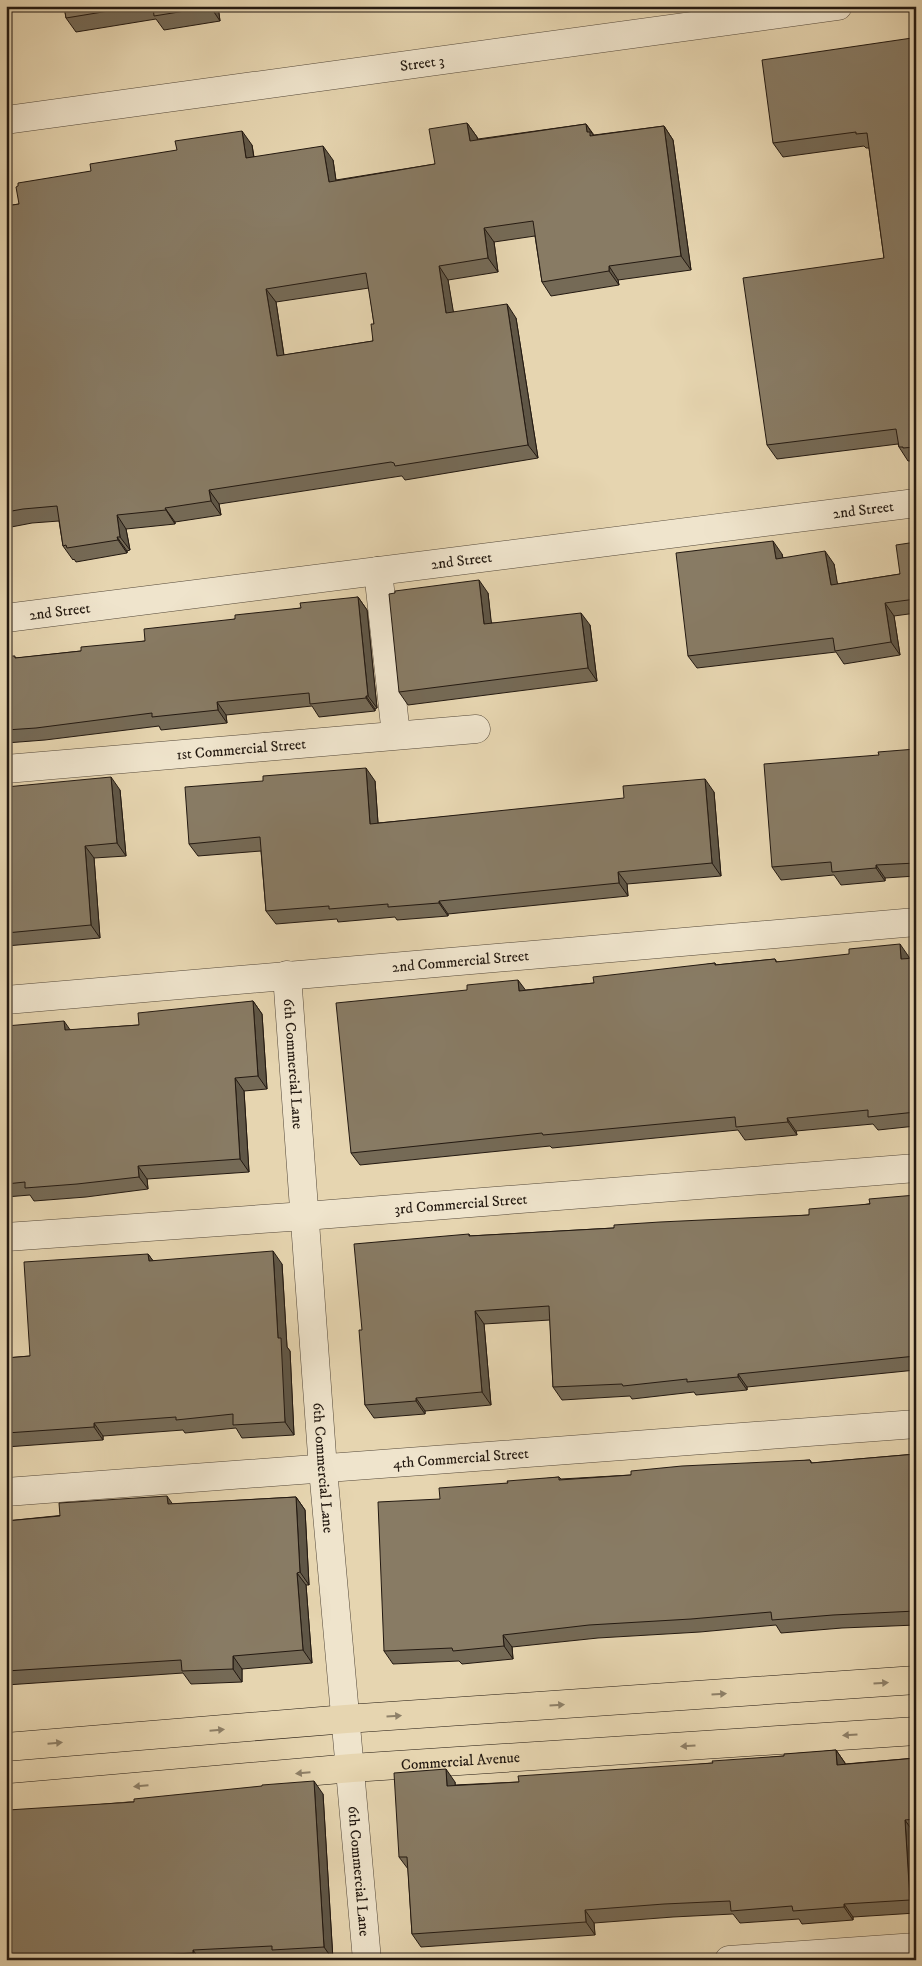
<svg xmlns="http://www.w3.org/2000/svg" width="922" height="1966" viewBox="0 0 922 1966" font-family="'IM FELL DW Pica',serif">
<rect width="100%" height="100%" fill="#e6d5b0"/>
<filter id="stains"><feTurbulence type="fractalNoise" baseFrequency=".004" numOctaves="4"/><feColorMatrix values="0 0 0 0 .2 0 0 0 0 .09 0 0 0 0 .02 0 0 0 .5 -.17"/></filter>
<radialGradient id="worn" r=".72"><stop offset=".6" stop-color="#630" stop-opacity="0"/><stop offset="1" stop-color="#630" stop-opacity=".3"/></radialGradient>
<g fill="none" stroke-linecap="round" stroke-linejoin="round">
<defs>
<g id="minor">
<path id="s1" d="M6 120 838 6"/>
<path d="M378 571 396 735"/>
<path id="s2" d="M6 618 916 503"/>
<path id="s3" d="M6 769 476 729"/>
<path id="s4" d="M287 975 323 1469 367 1960"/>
<path id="s5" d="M6 1000 916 922"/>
<path id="s6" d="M6 1237 305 1216 916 1168"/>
<path id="s7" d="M6 1492 916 1424"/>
<path d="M729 1960 916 1947"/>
</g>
<g id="major">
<path d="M6 1747 346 1719 916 1680"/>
<path id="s8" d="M6 1798 352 1768 916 1731"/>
</g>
</defs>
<!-- minor casing -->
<use href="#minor" stroke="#544839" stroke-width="29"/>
<!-- major casing -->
<use href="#major" stroke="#231911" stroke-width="29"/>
<!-- minor -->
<use href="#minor" stroke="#efe4cc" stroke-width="28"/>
<!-- major -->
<use href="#major" stroke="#e6d5b0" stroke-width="28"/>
</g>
<!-- wall -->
<g fill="#756a56" stroke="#231911" fill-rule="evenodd">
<path d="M6 6H35L6 11Z"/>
<path d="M64 6H218L220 21 164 30 156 19 76 32 66 18Z"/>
<path d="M912 38 914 41H916V462H912L911 461H908L899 447 898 444 777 459 767 445 884 258 869 148H866L864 146 783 157 773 143Z"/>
<path d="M467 123 477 137 478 139 586 124 594 135 664 126 673 140 691 270 618 280 619 285 551 296 542 282 535 236 494 242 498 272 448 280 453 312 516 318 538 458 405 480 402 476H401L219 504 221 515 175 522V524L126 529 130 550 127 551V553L76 562 74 559 73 560 63 546 59 521 32 523 6 528V206L19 204 252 145 254 157 333 160 336 180 435 164ZM369 288 374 324 373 341 284 355 276 302Z"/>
<path d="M916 542V613L894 616 900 655 844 664 836 652 697 668 688 656 782 554 783 558 834 564 837 584 900 574Z"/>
<path d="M488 593 491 623 590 625 597 681 408 705 399 692Z"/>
<path d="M358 597 367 610 377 708 375 709V711L319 717 312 706 226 715 227 723 161 730 159 726 45 740 6 743V656L17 658 81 651 145 641 235 619 301 608Z"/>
<path d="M916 749V876L885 878V881L841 885 834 875 781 880 772 867 879 755Z"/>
<path d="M375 781 378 823 714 792 721 876 627 884 628 896 448 914V916L397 920 395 917 338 922 337 919 276 924 266 911 261 851 198 856 189 844Z"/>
<path d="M6 787 120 790 126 856 94 858 100 938 6 946Z"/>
<path d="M909 957V958H916V1126L878 1130 873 1124 796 1131 797 1135 745 1140 738 1130 552 1148 550 1146 360 1165 351 1153 526 990 594 983 715 963 716 965 775 959 777 962Z"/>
<path d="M253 1001 262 1014 267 1089 244 1091 249 1172 147 1179 148 1189 86 1197 34 1201 30 1195 6 1197V1026L70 1030 139 1025Z"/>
<path d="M916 1195V1370L747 1387V1390L696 1395 694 1392 632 1399 630 1396 562 1400 553 1387 550 1320 484 1324 491 1405 425 1411V1414L374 1418 365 1405 362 1330 469 1234 470 1236 614 1228 809 1215Z"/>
<path d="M148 1254 153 1261 282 1264 287 1347 290 1351 294 1435 242 1438 236 1428 185 1433 183 1430 103 1436V1440L6 1447V1358L30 1356Z"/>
<path d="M916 1454V1625L842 1628 781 1633 776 1625 700 1632 598 1638 512 1647 513 1659 462 1664 459 1661 393 1664 384 1651 440 1499 508 1483 559 1477 561 1479 631 1475 810 1460 812 1463Z"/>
<path d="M296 1497 305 1510 309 1585H306L312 1663 242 1669V1682L191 1684 183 1673 6 1685V1521L173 1504Z"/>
<path d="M836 1750 845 1763V1764L916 1758V1832L914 1833 916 1861V1913L853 1917V1920L802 1924 799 1919 740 1923 733 1914 673 1917 594 1923 595 1935 421 1947 412 1934 408 1869 399 1857 455 1782V1785L519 1782 784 1756Z"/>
<path d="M323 1794 333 1960H279L278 1959 258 1960H11L8 1898H6V1818Z"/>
</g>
<!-- shaded-wall -->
<g fill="#5f5646" stroke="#231911">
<path d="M210 6H218L220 21Z"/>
<path d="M467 123 477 137 480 154 470 141Z"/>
<path d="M586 124 595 138 596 141 587 132Z"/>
<path d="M664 126 673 140 691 270 681 256Z"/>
<path d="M242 131 252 145 256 172 246 158Z"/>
<path d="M323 146 333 160 338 195 329 182Z"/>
<path d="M484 228 494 242 498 272 488 258Z"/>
<path d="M439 266 448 280 456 327 446 313Z"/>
<path d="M609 266 618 280 619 285 609 271Z"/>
<path d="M266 289 276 302 286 370 277 356Z"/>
<path d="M507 304 516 318 538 458 528 445Z"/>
<path d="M209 490 219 504 221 515 211 501Z"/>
<path d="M165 508 175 522V524L166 510Z"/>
<path d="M117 515 126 529 130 550 120 537Z"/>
<path d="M117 537 127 551V553L118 540Z"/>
<path d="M773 541 782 554 785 572 776 559Z"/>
<path d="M825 551 834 564 840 598 831 585Z"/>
<path d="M479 580 488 593 493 637 484 624Z"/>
<path d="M358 597 367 610 377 708 368 696Z"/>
<path d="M885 603 894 616 900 655 891 642Z"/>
<path d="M581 613 590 625 597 681 588 668Z"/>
<path d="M366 696 375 709V711L366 698Z"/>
<path d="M217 702 226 715 227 723 218 710Z"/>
<path d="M366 768 375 781 379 837 370 824Z"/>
<path d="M111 777 120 790 126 856 117 843Z"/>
<path d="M705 779 714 792 721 876 712 863Z"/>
<path d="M85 846 94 858 100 938 91 925Z"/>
<path d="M876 865 885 878V881L876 868Z"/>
<path d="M618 872 627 884 628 896 619 883Z"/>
<path d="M439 901 448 914V916L439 903Z"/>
<path d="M900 944 909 957 910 972 901 959Z"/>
<path d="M518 980 527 992 519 991Z"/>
<path d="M253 1001 262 1014 267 1089 258 1076Z"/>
<path d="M64 1021 73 1034 65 1030Z"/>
<path d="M235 1078 244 1091 249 1172 240 1159Z"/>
<path d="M787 1118 796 1131 797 1135 788 1122Z"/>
<path d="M138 1166 147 1179 148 1189 139 1177Z"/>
<path d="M273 1251 282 1264 287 1347 290 1351 294 1435 285 1422 278 1338Z"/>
<path d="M148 1254 157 1266 149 1261Z"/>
<path d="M475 1311 484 1324 491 1405 482 1392Z"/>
<path d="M738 1374 747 1387V1390L738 1377Z"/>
<path d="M416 1398 425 1411V1414L416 1401Z"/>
<path d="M94 1423 103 1436V1440L94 1427Z"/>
<path d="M167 1496 176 1509 168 1504Z"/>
<path d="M296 1497 305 1510 309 1585 300 1572Z"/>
<path d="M297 1573 306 1585 312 1663 303 1650Z"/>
<path d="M503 1635 512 1647 513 1659 504 1646Z"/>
<path d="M233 1656 242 1669V1682L233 1669Z"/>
<path d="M836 1750 845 1763 846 1778 837 1765Z"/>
<path d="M446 1769 455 1782 456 1799 447 1786Z"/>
<path d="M314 1781 323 1794 333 1960 324 1947Z"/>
<path d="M905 1820 914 1833 916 1861V1908L910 1900Z"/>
<path d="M844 1904 853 1917V1920L844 1907Z"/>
<path d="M585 1910 594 1923 595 1935 586 1922Z"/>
<path d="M193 1950 200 1960H198L193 1953Z"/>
</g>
<!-- building -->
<g fill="#887b64" stroke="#231911" fill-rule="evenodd">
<path d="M64 6H139L66 18Z"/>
<path d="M153 6H210V7L154 16Z"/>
<path d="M912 38 913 41H916V447L903 448V447H899L896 429 767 445 743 278 884 258 867 133 856 134V132L773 143 762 60Z"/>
<path d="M467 123 470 141 586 124 587 132H590V136L664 126 681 256 609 266V271L542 282 533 221 484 228 488 258 439 266 446 313 507 304 528 445 395 466 394 463 391 462 209 490 211 501 165 508 166 510 117 515 120 537H117L118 540 67 548 66 545 63 546 57 506 23 509 6 512V206L19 204 16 187 18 186V183L91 171 90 164 177 150 175 141 242 131 246 158 323 146 329 182 435 164 429 129ZM366 273 374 324H371L373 341 277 356 266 289Z"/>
<path d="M773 541 776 559 825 551 831 585 900 574 896 545 916 542V599L885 603 891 642 835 651 833 638 688 656 676 553Z"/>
<path d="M479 580 484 624 581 613 588 668 399 692 389 594 395 593V591Z"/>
<path d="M358 597 368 696H366V698L310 704 309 693 217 702 218 710 152 717V713L36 728 6 730V656H15V658L81 651V647L145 641 144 629 235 619V615L301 608 300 603Z"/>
<path d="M916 749V863L876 865V868L832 872 831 862 772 867 764 764 879 755 878 752Z"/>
<path d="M366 768 370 824 624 798 623 786 705 779 712 863 618 872 619 883 439 901V903L388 907V904L329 909V906L266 911 260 837 189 844 185 787 263 781V776Z"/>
<path d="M111 777 117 843 85 846 91 925 6 933V787Z"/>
<path d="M900 944 901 959 916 958V1112L868 1117V1110L787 1118 788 1122 736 1127 735 1117 543 1135 542 1133 351 1153 336 1003 467 990V985L518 980 519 991 594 983 593 977 715 963V965L775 959 776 962 849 954V949Z"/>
<path d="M253 1001 258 1076 235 1078 240 1159 138 1166 139 1177 77 1184 25 1188V1182L6 1184V1026L64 1021 65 1030 139 1025 138 1013Z"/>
<path d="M916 1195V1356L738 1374V1377L687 1382V1379L623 1386 622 1384 553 1387 549 1306 475 1311 482 1392 416 1398V1401L365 1405 359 1330H362L354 1244 469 1234V1236L614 1228V1225L660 1222 809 1215V1209L870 1204 869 1199Z"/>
<path d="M273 1251 278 1338H281L285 1422 233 1425V1414L176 1420V1417L94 1423V1427L6 1433V1358L30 1356 24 1262 148 1254 149 1261Z"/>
<path d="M916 1454V1611L833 1615 772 1620 771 1612 691 1619 589 1625 503 1635 504 1646 453 1651 452 1648 384 1651 378 1502 440 1499 439 1488 508 1483 507 1481 559 1477V1480L631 1475V1471L682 1466 810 1460 811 1463Z"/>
<path d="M167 1496 168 1504 296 1497 300 1572 297 1573 303 1650 233 1656V1669L182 1671 181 1660 6 1671V1521L60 1516 59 1503Z"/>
<path d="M836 1750 837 1765 916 1758V1819L905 1820 910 1900 844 1904V1907L793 1911 792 1906 731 1911 730 1901 664 1904 585 1910 586 1922 412 1934 407 1857H399L394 1773 446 1769 447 1786 519 1782 518 1776 713 1763 712 1761 784 1756V1754Z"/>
<path d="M314 1781 324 1947 272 1950V1946L193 1950V1953L63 1960H11L7 1884H6V1818H8V1810L134 1802V1799L262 1786V1785Z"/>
</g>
<!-- one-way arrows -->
<defs><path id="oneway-solid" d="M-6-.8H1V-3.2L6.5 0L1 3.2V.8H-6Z" transform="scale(1.25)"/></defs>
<g fill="#8e8068">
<use href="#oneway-solid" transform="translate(881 1683) rotate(-4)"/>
<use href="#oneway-solid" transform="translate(719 1694) rotate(-4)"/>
<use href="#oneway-solid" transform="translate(557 1705) rotate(-4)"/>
<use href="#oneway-solid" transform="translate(394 1716) rotate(-4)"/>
<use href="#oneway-solid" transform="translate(217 1730) rotate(-5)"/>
<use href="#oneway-solid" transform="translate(850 1735) rotate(176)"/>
<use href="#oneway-solid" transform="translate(55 1743) rotate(-5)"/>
<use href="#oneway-solid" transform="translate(688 1746) rotate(176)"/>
<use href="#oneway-solid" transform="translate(303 1773) rotate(175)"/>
<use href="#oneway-solid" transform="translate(141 1786) rotate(175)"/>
</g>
<g text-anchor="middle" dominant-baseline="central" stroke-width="4" stroke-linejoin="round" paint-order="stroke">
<!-- street labels -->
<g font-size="15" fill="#231911" stroke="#efe4cc">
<text stroke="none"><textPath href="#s1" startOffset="420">Street 3</textPath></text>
<text stroke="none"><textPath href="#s2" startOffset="864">2nd Street</textPath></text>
<text stroke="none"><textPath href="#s2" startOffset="459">2nd Street</textPath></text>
<text stroke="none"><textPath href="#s2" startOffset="54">2nd Street</textPath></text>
<text stroke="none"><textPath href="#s3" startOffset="236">1st Commercial Street</textPath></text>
<text stroke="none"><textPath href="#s5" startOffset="456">2nd Commercial Street</textPath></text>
<text stroke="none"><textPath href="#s4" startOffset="89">6th Commercial Lane</textPath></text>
<text stroke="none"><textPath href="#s6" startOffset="456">3rd Commercial Street</textPath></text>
<text stroke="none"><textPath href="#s7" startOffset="456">4th Commercial Street</textPath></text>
<text stroke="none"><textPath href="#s4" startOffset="494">6th Commercial Lane</textPath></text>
<text stroke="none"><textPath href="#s8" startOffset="456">Commercial Avenue</textPath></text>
<text stroke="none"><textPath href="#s4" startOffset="899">6th Commercial Lane</textPath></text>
</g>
</g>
<!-- margin -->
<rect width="922" height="1966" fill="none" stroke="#e6d5b0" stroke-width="25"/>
<rect x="8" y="8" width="907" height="1951" fill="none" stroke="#231911" stroke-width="2.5"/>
<rect x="12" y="12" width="897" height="1941" fill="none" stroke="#231911"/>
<rect width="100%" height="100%" filter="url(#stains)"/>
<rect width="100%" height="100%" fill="url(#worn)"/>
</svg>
